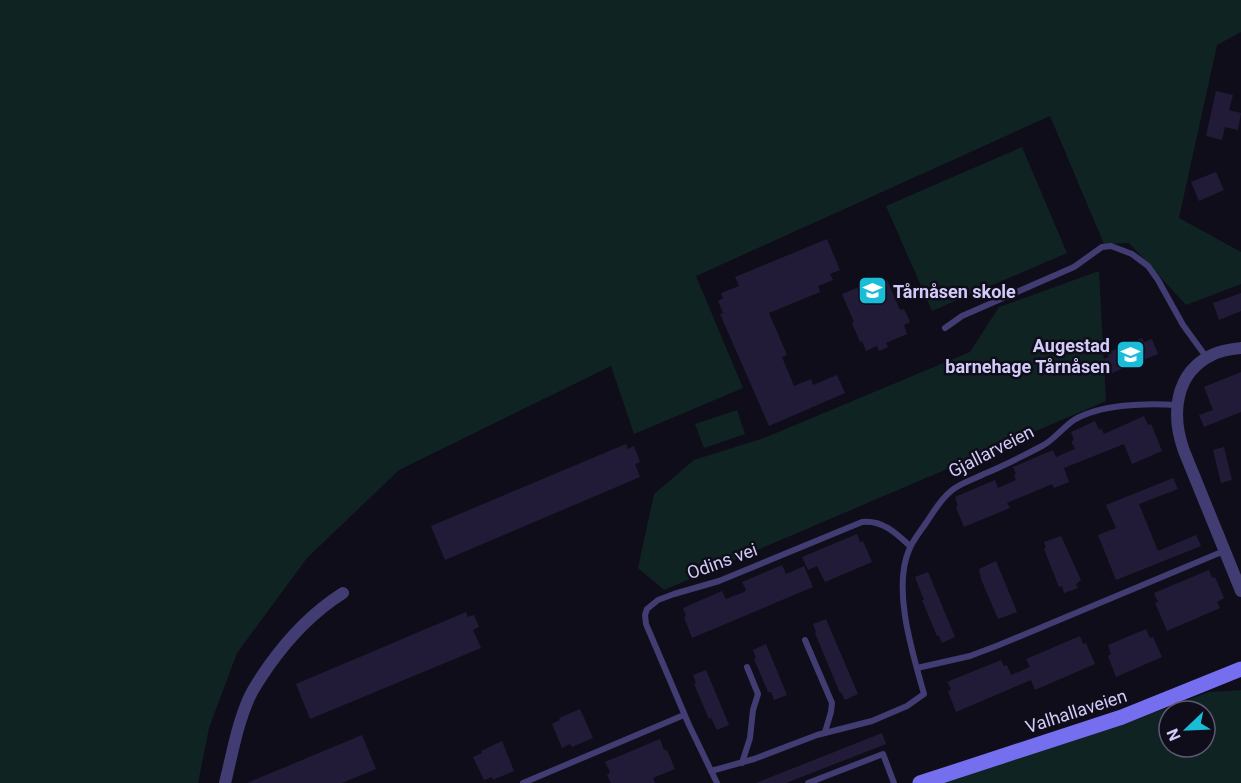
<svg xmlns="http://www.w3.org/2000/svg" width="1241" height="783" viewBox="0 0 1241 783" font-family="Roboto,sans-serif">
<rect width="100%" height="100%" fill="#0f0d1a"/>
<!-- green -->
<g fill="#102323" fill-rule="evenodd">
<path d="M0 0H1241V32L1217 45 1179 218 1241 252V284L1186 305 1129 243 1104 244 1050 116 696 276 743 388 634 434 611 366 399 470 307 558 237 653 209 728 198 783H0Z"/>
<path d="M1022 147 1067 253 932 311 886 206Z"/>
<path d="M1099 271 1106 401 664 590 638 568 654 494 694 460 764 438 970 352 999 307Z"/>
<path d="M737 410 745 434 704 448 695 424Z"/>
<path d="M1241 690V783H940L1132 721 1209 692ZM1169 711H1205V747H1169Z"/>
</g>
<!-- building -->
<g fill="#221b38">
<path d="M1216 91 1233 95 1229 110 1241 113 1238 130 1225 127 1222 140 1206 136Z"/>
<path d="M1216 172 1224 190 1199 201 1191 182Z"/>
<path d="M827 239 840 270 830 274 833 280 818 286 820 292 769 313 787 355 782 357 794 386 811 379 813 385 837 375 845 393 769 426 720 314 723 313 718 301 723 298 721 293 739 286 735 277Z"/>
<path d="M883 277 885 281 887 280 900 310 904 309 910 322 904 325 907 334 886 343 888 347 879 351 877 346 866 351 862 341 860 342 852 323 854 322 842 294 859 287 858 285 871 279 872 281Z"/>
<path d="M1241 293V311L1219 320 1213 303Z"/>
<path d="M1142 338 1144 342 1152 339 1158 354 1107 375 1101 360 1109 357 1107 353Z"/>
<path d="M1241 372V412L1204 427 1199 415 1213 410 1204 387Z"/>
<path d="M1144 416 1148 425 1150 424 1152 426 1162 451 1132 464 1124 444 1064 468 1069 482 1054 488 1052 484 1007 503 1010 508 964 527 957 510 956 506H958L955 497 995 480 998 488 1016 480 1014 475 1016 474 1013 467 1053 450 1056 457 1075 449 1072 443V441L1074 440 1071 432 1080 428 1095 421 1099 430 1101 428 1104 434Z"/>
<path d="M626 444 628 449 634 446 640 462 635 464 640 477 445 560 431 526Z"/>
<path d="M1224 447 1232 480 1221 483 1213 450Z"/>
<path d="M1173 478 1178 489 1139 504 1158 551 1196 535 1201 546 1116 580 1098 535 1116 528 1106 505Z"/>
<path d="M857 534 860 542 863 541 872 562 825 582 817 566 808 570 802 557Z"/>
<path d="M1061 536 1081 580 1076 584 1078 588 1064 593 1062 586 1059 587 1044 549 1046 548 1044 542Z"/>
<path d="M996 561 1017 612 998 619 981 579 979 569Z"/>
<path d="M782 565 786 574 804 566 813 587 692 638 684 617 686 616 683 608 722 591 726 599 744 592 746 590 742 582Z"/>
<path d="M1209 570 1212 578 1215 577 1224 598 1217 602 1220 608 1167 631 1156 605 1155 603 1158 602 1154 593Z"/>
<path d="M928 572 955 637 942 643 939 636H937L922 600H924L915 577Z"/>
<path d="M466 612 468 617 474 615 479 627 473 630 481 648 310 719 296 684Z"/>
<path d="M826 619 858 694 845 700 841 692 840 693 815 633 816 632 813 624Z"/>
<path d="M1146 629 1150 638 1153 637 1162 657 1116 677 1108 656 1111 654 1108 645Z"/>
<path d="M1080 636 1083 644 1086 643 1095 664 1035 690 1031 680 956 712 949 694 948 691 951 689 947 682 1001 660 1004 666 1007 665 1011 675 1030 667 1026 659Z"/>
<path d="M766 644 787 695 774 700 771 692H768L754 659 756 658 753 650Z"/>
<path d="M706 670 729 725 717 730 711 718 709 719 694 684 696 683 693 675Z"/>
<path d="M580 709 593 738 572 747 570 744 562 748 552 724 560 720 559 718Z"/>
<path d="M882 733 886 744 786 783H756Z"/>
<path d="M362 735 376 769 342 783H247Z"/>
<path d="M660 739 664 750H667L675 769 653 778 655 783H611L607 775 610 772 605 762Z"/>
<path d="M502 741 514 771 495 779 493 780 492 777 484 780 473 757 482 753 481 751 483 750Z"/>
</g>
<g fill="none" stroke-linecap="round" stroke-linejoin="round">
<!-- lane -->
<g stroke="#413d73" stroke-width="6">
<path d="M945 328 962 316 1074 267 1102 247 1111 246 1132 254 1148 266 1158 280 1183 325 1207 358"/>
<path d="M805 640 832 703 831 712 825 732"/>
<path d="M917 668 970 656 999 645 1224 551"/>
<path d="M742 763 750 738 753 710 758 694 747 667"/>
<path d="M711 771 754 759 817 735 872 721 907 706 924 694C913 654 892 590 909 550 913 540 920 532 926 523 934 511 943 496 955 488 964 482 974 479 984 474 1003 466 1023 456 1042 446 1054 440 1062 428 1074 420 1100 404 1146 403 1177 405"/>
<path d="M523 783 684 715"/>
<path d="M717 783 689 725 646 624 645 615 647 609 658 600 674 594 719 581 862 522C883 520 896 533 910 546"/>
<path d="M808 783 883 754 894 783"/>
</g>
<!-- street -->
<g stroke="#413d73" stroke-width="12">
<path d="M1241 348C1232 349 1222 350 1214 354 1174 372 1171 415 1184 451L1241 591"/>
<path d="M225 783C232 755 237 725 249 698 254 687 261 677 268 667 289 637 313 612 343 593"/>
</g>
<!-- secondary -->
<path stroke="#756eee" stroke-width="15" d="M920 783 1122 717 1241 669"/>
</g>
<!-- icons -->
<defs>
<symbol id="school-square" viewBox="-11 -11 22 22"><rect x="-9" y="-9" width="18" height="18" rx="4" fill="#1abdd7" stroke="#0f0d1a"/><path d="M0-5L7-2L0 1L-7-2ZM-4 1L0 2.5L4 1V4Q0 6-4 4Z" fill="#fff"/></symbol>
</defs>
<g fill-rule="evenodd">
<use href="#school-square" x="856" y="274" width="33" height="33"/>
<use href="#school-square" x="1114" y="338" width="33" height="33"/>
</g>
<g text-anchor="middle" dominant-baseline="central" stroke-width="5" stroke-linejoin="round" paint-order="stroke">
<!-- poi labels -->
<g font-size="18" font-weight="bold" fill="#d2cbf9" stroke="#0f0d1a" text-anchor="start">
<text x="893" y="291">Tårnåsen skole</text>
<text x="1110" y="345" text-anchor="end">Augestad<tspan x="1110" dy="21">barnehage Tårnåsen</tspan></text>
</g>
<!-- street labels -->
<g font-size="18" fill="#d2cbf9" stroke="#0f0d1a">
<text transform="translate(991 451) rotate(-27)">Gjallarveien</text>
<text transform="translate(722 561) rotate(-20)">Odins vei</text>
<text transform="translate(1076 711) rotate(-18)">Valhallaveien</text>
</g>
</g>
<!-- north arrow -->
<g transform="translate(1187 729) rotate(247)"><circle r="28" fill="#0f0d1a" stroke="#5d5973" stroke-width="1.5"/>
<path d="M0-4.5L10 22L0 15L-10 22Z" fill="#1abdd7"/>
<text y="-9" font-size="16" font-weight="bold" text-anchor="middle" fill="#d2cbf9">N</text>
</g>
</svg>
